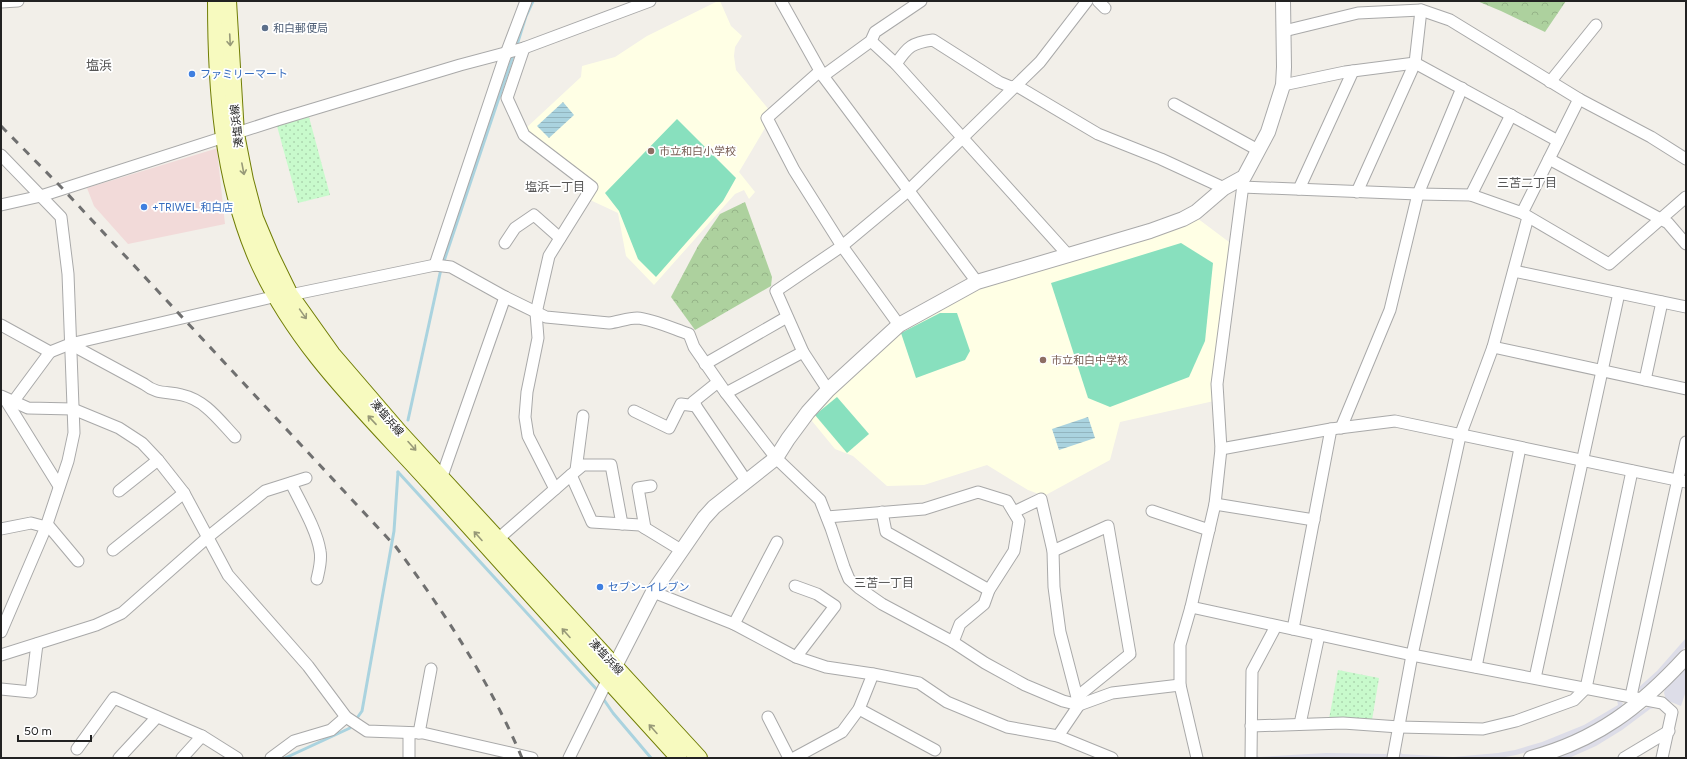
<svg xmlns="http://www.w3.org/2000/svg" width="1687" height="759" viewBox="0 0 1687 759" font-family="Figtree,'Noto Sans JP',sans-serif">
<defs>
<pattern id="forest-crowns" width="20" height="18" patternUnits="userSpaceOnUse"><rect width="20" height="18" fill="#add19e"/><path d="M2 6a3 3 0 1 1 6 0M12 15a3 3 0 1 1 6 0" fill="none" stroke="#95b388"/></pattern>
<pattern id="park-dots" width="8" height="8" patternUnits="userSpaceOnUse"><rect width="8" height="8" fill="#c8facc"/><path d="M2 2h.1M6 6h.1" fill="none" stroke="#acd6af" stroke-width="1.8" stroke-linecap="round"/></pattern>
<pattern id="water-rules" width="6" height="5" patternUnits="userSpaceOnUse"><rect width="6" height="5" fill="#aad3df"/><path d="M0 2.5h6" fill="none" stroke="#92b5bf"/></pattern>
</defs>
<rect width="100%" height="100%" fill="#f2efe9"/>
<!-- commercial -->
<path fill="#f2dad9" d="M218 148V159L225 224 128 244 94 206 87 188Z"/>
<!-- education -->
<g fill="#ffffe5">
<path d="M718 1H720L731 26 742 36 735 47 734 56 736 70 770 111 761 119 765 128 739 172 755 192 749 199 744 190 735 194 654 285 626 256 618 213 588 199 596 189 525 129 581 77 582 66 615 57 647 36Z"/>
<path d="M1197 218 1229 242 1220 338 1211 382 1214 401 1120 422 1110 460 1044 496 1028 490 987 465 924 485 887 486 853 456 835 449 812 421V416L901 331 983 287 1186 226Z"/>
</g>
<!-- forest -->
<g fill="url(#forest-crowns)">
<path d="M1477 1H1566L1545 32 1501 11Z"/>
<path d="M745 202 772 277 771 286 695 330 671 297 698 246 720 214Z"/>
</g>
<!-- park -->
<g fill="url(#park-dots)">
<path d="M309 117 330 195 298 203 277 126Z"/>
<path d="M1338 670 1379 678 1372 720 1329 719Z"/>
</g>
<!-- pitch -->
<g fill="#88e0be">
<path d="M677 119 736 178 723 201 656 277 638 259 619 211 605 193Z"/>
<path d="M1181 243 1213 263 1205 341 1189 377 1110 407 1088 398 1051 283Z"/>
<path d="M940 313H957L970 351 965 360 916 378 901 333Z"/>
<path d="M837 397 869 434 847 453 815 415Z"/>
</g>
<!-- plaza -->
<g fill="#dddde8">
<path d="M1686 638V646L1661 674 1642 691 1640 690 1638 688 1657 671Z"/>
<path d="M1686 666V691L1681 706 1666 700 1664 693 1665 689Z"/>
<path d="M1617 700 1623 703 1621 708 1586 730 1545 747 1516 755 1500 758H1399V756L1400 751 1402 754 1453 757 1498 753 1515 750 1542 742 1584 725 1618 705Z"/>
<path d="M1648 707 1654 708 1650 709 1622 730 1596 746 1569 758H1555L1594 741Z"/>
<path d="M1390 752 1389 758H1257L1256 756V754L1259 757 1326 753 1386 754Z"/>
</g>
<!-- water -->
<g fill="url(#water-rules)">
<path d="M563 102 574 115 549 138 537 126Z"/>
<path d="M1088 417 1095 438 1059 450 1052 429Z"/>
</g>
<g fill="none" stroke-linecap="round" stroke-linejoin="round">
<!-- stream -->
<g stroke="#aad3df" stroke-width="3">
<path d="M516 48 526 16 533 1"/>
<path d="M443 264 514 53"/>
<path d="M408 420 441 269"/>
<path d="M398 472 599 692"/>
<path d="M602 697 613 713 651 758"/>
<path d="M285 758 350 728 362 711 394 531 398 472"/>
</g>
<defs>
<g id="minor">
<path d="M781 1 823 76 977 282"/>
<path d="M1098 1 1105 8"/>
<path d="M1 2 18 1"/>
<path d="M1284 31 1358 13 1421 10 1450 20 1579 99 1651 137 1686 159"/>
<path d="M871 41 896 64"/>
<path d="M524 48 507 98 524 135 592 187 549 256 536 313 538 338 527 392 525 417 528 436 555 489"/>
<path d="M820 71 767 118 794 170 842 246 899 325"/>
<path d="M823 76 871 41 875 32 921 1"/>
<path d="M1550 82 1596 25"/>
<path d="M1283 85 1345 72 1415 63 1558 141"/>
<path d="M1174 104 1258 150"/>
<path d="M1 155 61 217 68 274 74 433 68 461 46 527 1 632"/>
<path d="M1549 159 1668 223 1686 244"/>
<path d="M1242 187 1418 194 1471 195 1522 213 1609 264 1686 197"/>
<path d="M1299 189 1353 71"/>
<path d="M1357 192 1415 63 1421 10"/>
<path d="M1471 195 1511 115"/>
<path d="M1 205 41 196 277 120 460 65 524 48 650 1"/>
<path d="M1522 213 1579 99"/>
<path d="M505 243 515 228 534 215 560 238"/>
<path d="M1069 256 896 64C908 46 912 43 933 40L999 82 1011 87 1017 86 1098 134 1161 159 1224 188"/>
<path d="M435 265 504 59 526 1"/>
<path d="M1514 271 1686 307"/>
<path d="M290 295 435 265 451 267 505 297 546 317 609 323C618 322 628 318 637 318 652 319 674 329 689 334L694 347 726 393 776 458 820 500 831 528 844 567 849 579 859 588 882 604 953 642 985 663 1025 685 1063 701 1079 705 1112 693 1180 685"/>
<path d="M1 325 50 352"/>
<path d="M70 344 144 384C158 395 166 391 182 395 205 400 219 420 235 437"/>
<path d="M1493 347 1686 389"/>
<path d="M705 364 787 317"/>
<path d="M1645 380 1662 302"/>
<path d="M718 382 693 402 747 482"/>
<path d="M828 390 803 352 776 291 842 246 908 191 1040 62 1087 1"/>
<path d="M726 393 803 352"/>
<path d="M1 396 28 408 73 409 119 428 142 443 158 460 184 493 228 575 308 666 346 717 367 731 423 733 532 758"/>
<path d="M5 399 59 486"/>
<path d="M13 402 50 352 70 344 277 296"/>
<path d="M634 411 669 428 681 404 696 406"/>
<path d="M1341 428 1390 310 1418 194 1462 88"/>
<path d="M1221 449 1331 429 1395 421 1686 482"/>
<path d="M576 470 583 416"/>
<path d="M571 475 583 465H611L622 524"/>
<path d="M441 479 505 297"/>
<path d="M291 483C300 502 317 530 320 551 322 560 319 570 317 579"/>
<path d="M119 491 158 460"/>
<path d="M1215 504 1314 520"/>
<path d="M1152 511 1209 530"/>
<path d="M882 512 886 532 989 590"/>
<path d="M1014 512 1041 499 1053 551 1054 587 1060 632 1079 705 1058 736"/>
<path d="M827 517 924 509 978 492 1007 501 1019 521 1014 551 989 590 984 604 960 624 953 642"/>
<path d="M47 524 78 561"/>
<path d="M645 528 638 488 651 486"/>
<path d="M1 529 31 523 46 527"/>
<path d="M498 539 571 475 592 522 640 525 681 550"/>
<path d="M113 550 184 493"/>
<path d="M1053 551 1108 526 1130 654 1077 697"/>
<path d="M795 586 817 594 835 606 796 657"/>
<path d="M653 592 734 624 796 657 826 667 873 674 919 683 947 702 1007 727 1058 736 1112 758"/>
<path d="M1191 607 1412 655 1662 703 1672 712 1662 758"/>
<path d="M734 624 777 542"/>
<path d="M1293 629 1331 429"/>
<path d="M1 655 96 625 122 613 208 537 265 491 306 478"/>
<path d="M1476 667 1520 448"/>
<path d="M1535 678 1619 293"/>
<path d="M1 689 31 692 37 644"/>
<path d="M1631 696 1686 442"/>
<path d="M859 709 935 750"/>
<path d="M768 717 789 758"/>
<path d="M1300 724 1319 635"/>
<path d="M1251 726 1343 723 1399 727 1483 729 1516 721 1574 700 1586 688 1632 471"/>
<path d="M419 733 431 669"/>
<path d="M77 749 114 698 202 736 237 758"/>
<path d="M119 758 157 717"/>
<path d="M182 758 202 736"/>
<path d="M271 758 294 741 331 730 346 717"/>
<path d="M409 758V733"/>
<path d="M569 758 608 679"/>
<path d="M794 758 842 732 859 709 873 674"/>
<path d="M1197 758 1180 685V645L1191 607 1215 504 1221 449 1217 384 1244 177"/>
<path d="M1251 758 1252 671 1276 626"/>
<path d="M1393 758 1412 655 1460 436 1493 347 1528 217"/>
<path d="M1624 758 1669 731"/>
</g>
<g id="tertiary">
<path d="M615 666 653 592 704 518 714 507 776 458 788 439 808 412 828 390 899 325 977 282 1150 231 1183 219 1196 212 1224 188 1244 177 1268 132 1283 85 1284 67 1283 1"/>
<path d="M1531 758C1597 740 1640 707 1686 657"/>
</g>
<g id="secondary">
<path d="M216 1C216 88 222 178 257 259 296 348 368 414 431 484 514 576 596 667 679 758"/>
<path d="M228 1 236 134 245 180 255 218 271 256 290 295 332 354 400 433 699 758"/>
</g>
</defs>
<!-- minor casing -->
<use href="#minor" stroke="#a9a9a9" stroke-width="13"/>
<!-- tertiary casing -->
<use href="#tertiary" stroke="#a9a9a9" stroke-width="16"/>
<!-- secondary casing -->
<use href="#secondary" stroke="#707d05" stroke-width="18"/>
<!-- minor -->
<use href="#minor" stroke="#fff" stroke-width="11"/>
<!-- tertiary -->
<use href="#tertiary" stroke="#fff" stroke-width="14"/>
<!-- secondary -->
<use href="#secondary" stroke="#f7fabf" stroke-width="16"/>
<!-- rail -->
<path stroke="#707070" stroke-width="3" stroke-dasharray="8 8" stroke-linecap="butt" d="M1 126 62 188 396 547C445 613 490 682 522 758"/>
</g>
<!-- one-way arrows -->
<defs><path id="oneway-shaft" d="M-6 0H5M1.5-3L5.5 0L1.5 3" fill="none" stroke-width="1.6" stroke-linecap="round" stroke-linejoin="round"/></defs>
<g stroke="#979978">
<use href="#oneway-shaft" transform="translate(230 40) rotate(87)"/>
<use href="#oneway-shaft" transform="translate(243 169) rotate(79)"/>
<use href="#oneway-shaft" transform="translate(303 314) rotate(55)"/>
<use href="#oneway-shaft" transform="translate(372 420) rotate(-133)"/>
<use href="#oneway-shaft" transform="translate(412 446) rotate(48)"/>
<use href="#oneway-shaft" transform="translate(478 536) rotate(-132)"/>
<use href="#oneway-shaft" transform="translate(566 633) rotate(-132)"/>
<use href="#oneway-shaft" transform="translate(653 729) rotate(-132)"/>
</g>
<!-- markers -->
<circle fill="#5c6f8a" stroke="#fff" stroke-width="1.5" cx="265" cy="28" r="4"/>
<g fill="#3f7fe0" stroke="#fff" stroke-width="1.5">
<circle cx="192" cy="74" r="4"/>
<circle cx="144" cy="207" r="4"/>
<circle cx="600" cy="587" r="4"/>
</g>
<g fill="#8d6e63" stroke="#fff" stroke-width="1.5">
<circle cx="651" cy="151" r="4"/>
<circle cx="1043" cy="360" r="4"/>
</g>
<g text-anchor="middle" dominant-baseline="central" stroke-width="3.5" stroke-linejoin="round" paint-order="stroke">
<!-- service labels -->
<g font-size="11" fill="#4e5e75" stroke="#fff" text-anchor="start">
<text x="273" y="28">和白郵便局</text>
</g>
<!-- shop labels -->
<g font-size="11" fill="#366cbe" stroke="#fff" text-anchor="start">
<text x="200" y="74">ファミリーマート</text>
<text x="152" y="207">+TRIWEL 和白店</text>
<text x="608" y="587">セブン-イレブン</text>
</g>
<!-- street labels -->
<g font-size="11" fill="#222" stroke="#fff">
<text transform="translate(237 126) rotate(-96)">湊塩浜線</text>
<text transform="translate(387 418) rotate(49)">湊塩浜線</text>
<text transform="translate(606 657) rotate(47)">湊塩浜線</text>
</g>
<!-- education labels -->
<g font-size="11" fill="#785e54" stroke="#fff" text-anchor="start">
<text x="659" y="151">市立和白小学校</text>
<text x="1051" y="360">市立和白中学校</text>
</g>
<!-- neighbourhood labels -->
<g font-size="12" fill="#555" stroke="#fff">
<text x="1527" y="183">三苫二丁目</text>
<text x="555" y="187">塩浜一丁目</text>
<text x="884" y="583">三苫一丁目</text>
</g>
<!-- quarter labels -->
<g font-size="13" fill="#555" stroke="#fff">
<text x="99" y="65">塩浜</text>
</g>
</g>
<!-- border -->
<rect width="1687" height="759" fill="none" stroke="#222222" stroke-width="4"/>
<!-- scale -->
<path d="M18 735v6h73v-6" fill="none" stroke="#222222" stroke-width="2"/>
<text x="24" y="735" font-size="12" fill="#222222" stroke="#ffffff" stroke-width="3" paint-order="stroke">50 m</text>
</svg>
